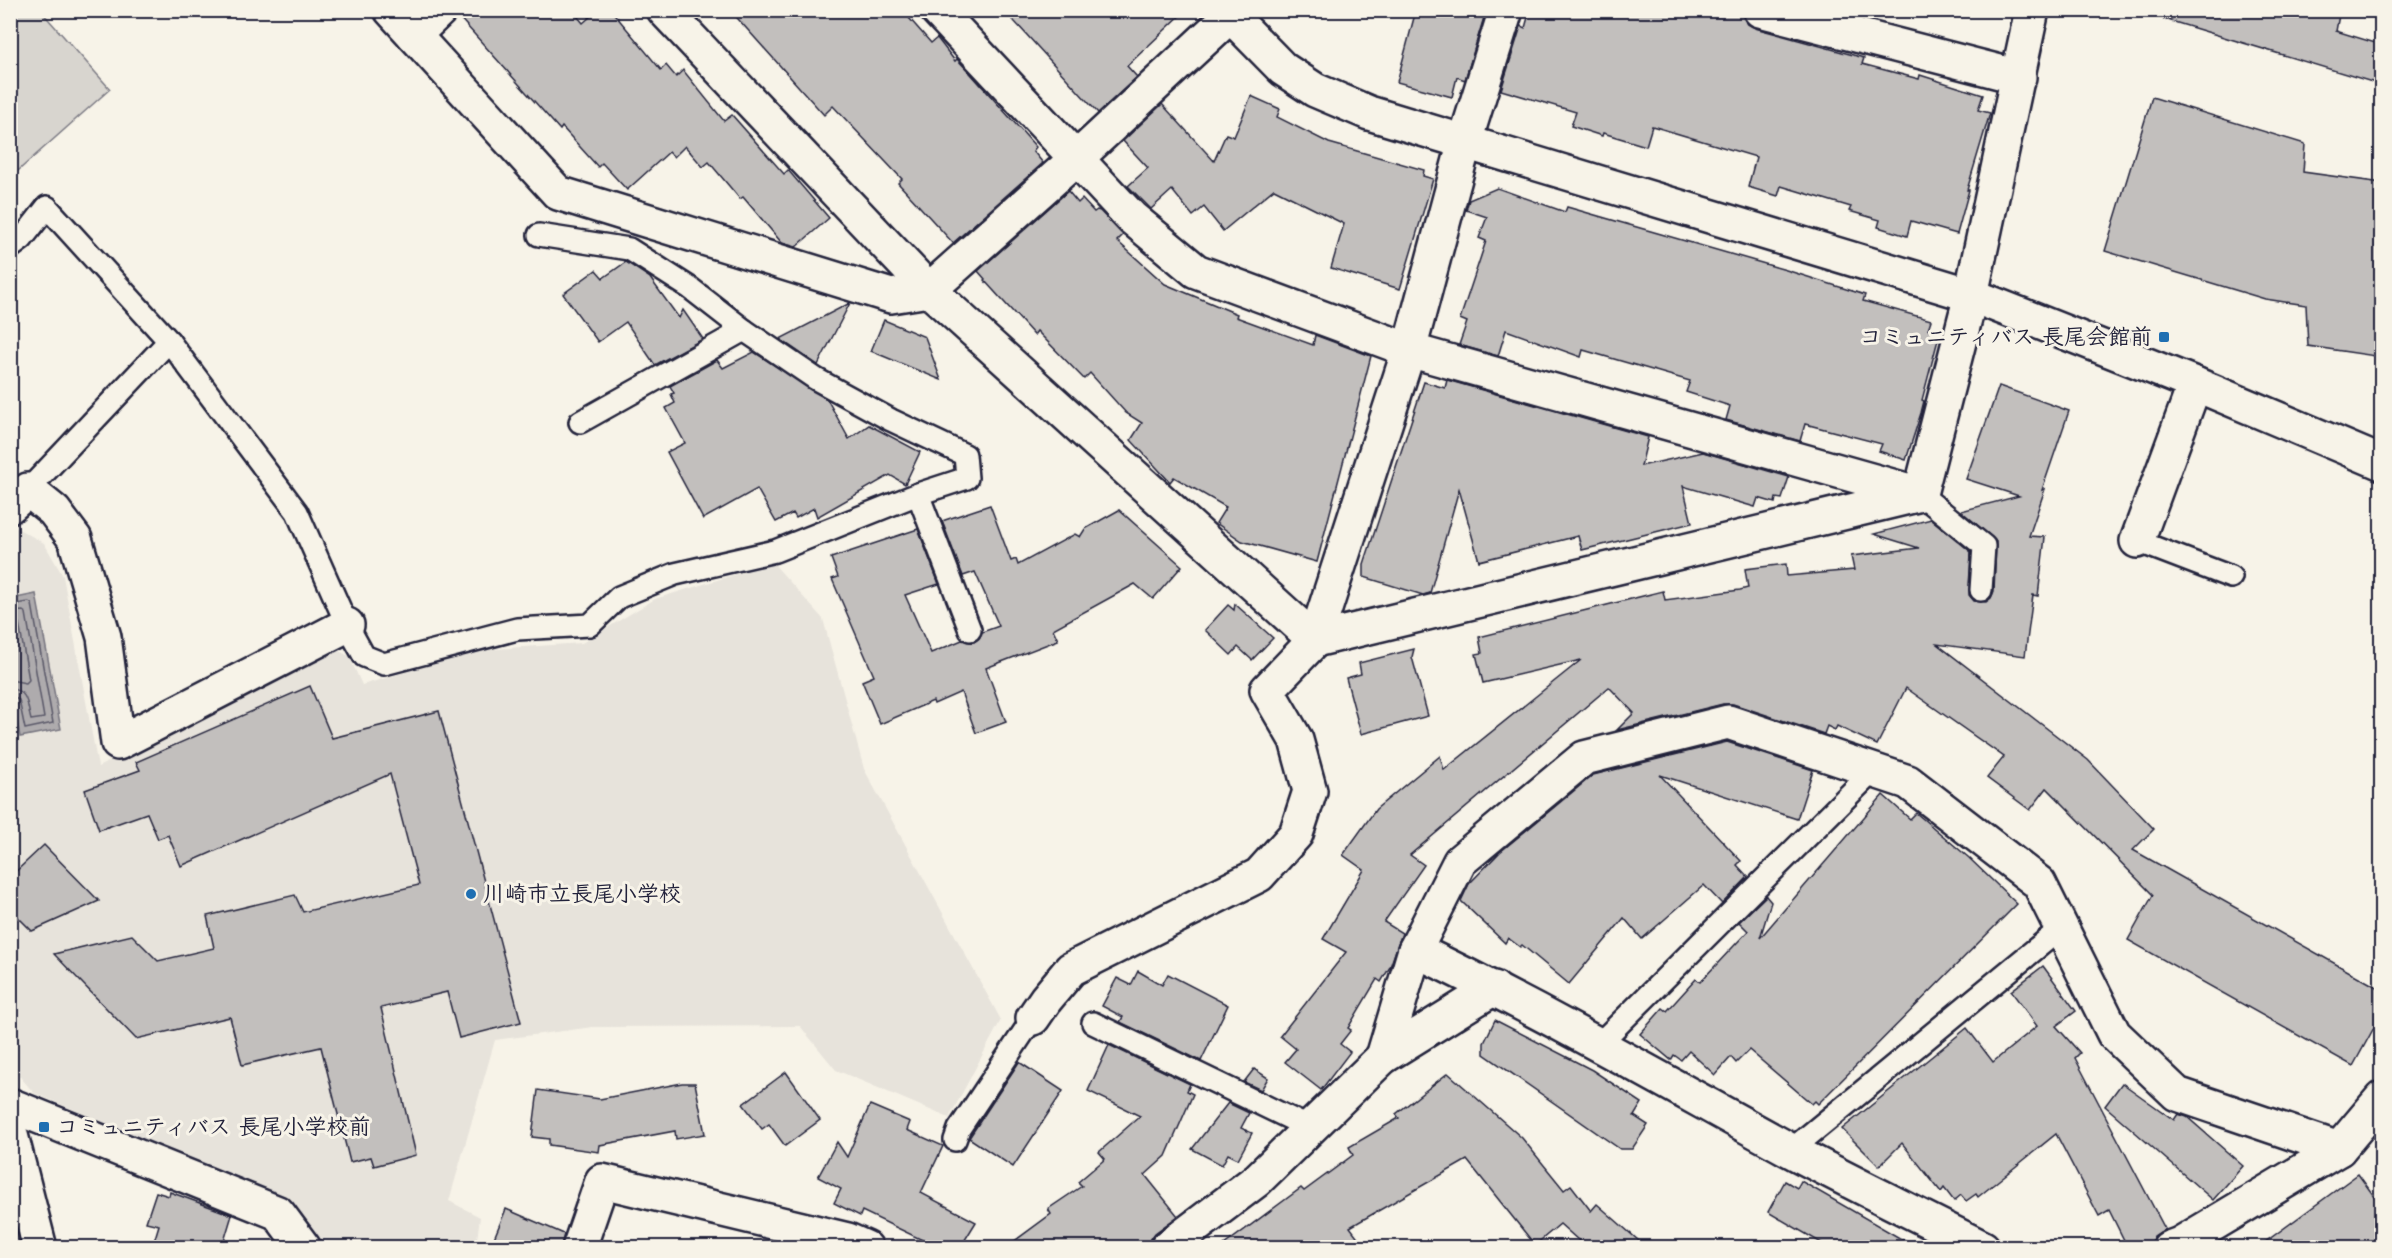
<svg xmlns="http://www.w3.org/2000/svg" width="2392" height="1258" viewBox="0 0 2392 1258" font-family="'Comic Neue','Klee One',sans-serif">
<rect width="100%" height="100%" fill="#f7f3e8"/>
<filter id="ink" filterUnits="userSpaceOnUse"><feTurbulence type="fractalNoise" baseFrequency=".0167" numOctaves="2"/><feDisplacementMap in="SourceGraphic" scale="12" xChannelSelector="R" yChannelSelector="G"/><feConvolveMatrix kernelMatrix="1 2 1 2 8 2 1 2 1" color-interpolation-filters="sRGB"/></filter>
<g filter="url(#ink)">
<!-- built -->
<path fill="#e7e3db" d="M15 527 44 543 63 576 98 767 333 648 349 656 362 685 481 650 582 643 655 599 773 563 823 619 864 769 1001 1020 949 1118 836 1070 800 1026 593 1027 495 1040 449 1201 480 1217 476 1247 324 1248 293 1203 34 1093 10 1065V532Z"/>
<!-- green -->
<path fill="#d8d5cf" stroke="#7d7c85" stroke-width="1.5" d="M11 10 41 11 110 89 11 177Z"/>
<!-- water -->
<path fill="#aeabad" stroke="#76747f" stroke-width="1.5" d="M36 594 61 729 20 737 11 687V599Z"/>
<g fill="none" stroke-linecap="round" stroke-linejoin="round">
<!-- shore -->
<g stroke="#5a5969" stroke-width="1.5">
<path d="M10 605 29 602 32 604 53 723 25 729 19 700 10 696"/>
<path d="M10 612 23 611 26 613 44 718 31 720C27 706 29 690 10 689"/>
<path d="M10 621 19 623 29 680 26 683 10 680"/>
</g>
</g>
<!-- building -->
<g fill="#c2bfbd" stroke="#22223b" stroke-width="1.5">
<path d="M458 10H572L583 23 598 10H611L661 70 666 65 676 77 683 70 724 121 732 115 784 174 788 170 829 218 796 247 782 243 743 197 740 199 709 162 703 167 685 146 674 157 669 152 627 190 602 163 598 167 562 127 560 130 458 16Z"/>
<path d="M730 10H902L931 43 937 38 955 61 957 59 971 74 1036 147 1033 151 1043 163 953 243 898 183 902 179 833 106 824 115Z"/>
<path d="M1004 10H1186L1127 66 1137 77 1098 113Z"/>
<path d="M1416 10H1477L1485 14 1465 80 1457 77 1452 97 1397 82Z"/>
<path d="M1530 10H1742L1746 23 1755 28 1864 58 1862 64 1919 79 1920 75 1983 95 1978 110 1990 113 1967 190H1969L1957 234 1911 221 1907 236 1878 227 1880 220 1849 211 1851 207 1781 186 1778 196 1748 187 1756 157 1652 126 1646 146 1603 133 1602 136 1571 126 1576 112 1501 90 1521 26 1525 28Z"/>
<path d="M2162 10H2323L2339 15 2336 31 2382 45V85L2161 18Z"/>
<path d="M1251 96 1280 109 1277 117 1329 143 1424 170 1423 176 1433 179 1400 289 1331 268 1344 224 1274 189 1223 231 1204 207 1193 216 1172 190 1151 209 1128 186 1148 168 1123 141 1162 104 1214 161 1226 134 1234 137Z"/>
<path d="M2152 97 2305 144 2303 172 2382 183V357L2308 346 2306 305 2265 299 2105 251Z"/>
<path d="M1497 188 1565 212 1567 207 1786 270 1865 295 1863 301 1931 320 1928 329 1940 332 1922 400 1924 401 1921 413 1906 460 1879 451 1882 444 1805 424 1800 441 1726 420 1730 406 1686 392 1690 381 1583 350 1581 357 1506 330 1498 356 1459 345 1467 322 1460 319 1486 241 1479 238 1487 217 1466 210 1469 200Z"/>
<path d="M1068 191 1078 203 1082 199 1094 212 1097 210 1100 211 1123 235 1117 241 1165 284 1237 314 1236 317 1313 345 1315 335 1371 356 1317 562 1242 541 1216 523 1226 507 1174 477 1170 482 1131 440 1142 423 1126 413 1090 373 1084 379 1037 331 1034 335 984 280 985 279 978 271Z"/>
<path d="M626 262 650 278 679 318 683 310 703 339 655 365 626 322 598 342 563 294 596 270 603 278Z"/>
<path d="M850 303 818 365 780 339Z"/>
<path d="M884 320 925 337 941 380 871 351Z"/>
<path d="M754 352 827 399 849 439 869 425 920 452 905 484 890 475 817 517 814 508 796 518 793 513 776 522 757 489 703 519 667 452 685 443 666 408 675 403 671 394 674 393 670 386 717 360 723 368Z"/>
<path d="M1447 380 1648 437 1641 466 1703 452 1789 477 1782 499 1776 498 1775 503 1758 498 1755 507 1683 486 1692 523 1582 550 1578 536 1479 561 1459 489 1430 593 1423 595 1364 577V564L1424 382 1445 388Z"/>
<path d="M1999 386 2069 411 2042 490 2045 489 2029 536 2045 537 2038 596 2033 595 2025 656 1937 644 2088 760 2154 829 2133 850 2382 990V1013L2353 1066 2128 940 2153 895 2047 788 2030 810 1987 778 2004 757 1906 688 1877 745 1837 726 1835 730 1827 726 1824 734 1733 704H1723L1617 730 1634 713 1609 687 1410 855 1424 865 1384 922 1402 933 1390 967 1381 982 1377 979 1348 1028 1351 1030 1340 1044 1350 1052 1321 1090 1285 1062 1296 1049 1280 1036 1346 952 1323 939 1364 870 1343 855 1376 809 1440 756 1444 770 1581 660 1483 683 1476 654 1482 653 1479 637 1663 591 1665 600 1740 590 1748 588 1745 569 1786 564 1787 576 1854 570 1851 556 1919 548 1874 534 1931 519 1971 552 1969 595 1974 601 1986 602 1991 598 1994 591 1996 541 1961 511 2019 496 1966 479Z"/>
<path d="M990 505 1011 561 1016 559 1018 565 1075 534 1080 537 1085 529 1119 510 1182 566 1153 599 1135 584 1053 629 1058 640 986 668 1006 722 976 733 961 692 934 704 933 701 880 724 862 681 874 676 832 579 838 577 831 558 918 529 939 584 905 595 931 653 962 640 974 642 979 638 982 632 999 626 975 572 963 576 942 521Z"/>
<path d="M1235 604 1273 638 1252 660 1238 647 1231 655 1205 630 1228 605 1234 610Z"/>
<path d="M1414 649 1412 657 1428 716 1361 734 1346 678 1361 674 1359 663Z"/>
<path d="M310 686 332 738 439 711 521 1022 459 1038 447 992 381 1008 416 1155 374 1166 371 1157 350 1162 321 1047 242 1065 230 1017 136 1039 54 954 132 935 158 961 214 948 207 916 295 895 303 912 419 885 390 774 181 866 168 835 158 839 147 813 99 830 85 790 140 770 136 762Z"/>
<path d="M1727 742 1813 770 1797 819 1660 775 1741 861 1737 865 1748 877 1722 904 1704 885 1642 939 1624 918 1569 984 1522 945 1520 947 1508 938 1505 943 1461 901 1469 884 1500 852 1593 775Z"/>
<path d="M1883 795 1910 819 1916 813 1968 857 2017 904 1818 1104 1815 1101 1812 1104 1749 1050 1736 1063 1731 1057 1715 1075 1689 1051 1681 1060 1674 1055 1671 1060 1640 1034 1663 1008 1667 1011 1696 979 1700 982 1748 931 1739 922 1766 896 1771 902 1760 938Z"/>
<path d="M44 845 99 901 32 931 10 909V877Z"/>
<path d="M2043 966 2076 1011 2056 1026 2080 1053 2075 1058 2165 1229 2154 1236 2151 1248H2128L2109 1210 2099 1216 2056 1134 1978 1197 1976 1194 1966 1201 1961 1195 1954 1201 1944 1188 1941 1192 1902 1143 1879 1166 1842 1129 1967 1028 1993 1062 2037 1026 2011 991Z"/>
<path d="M1138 971 1162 985 1168 974 1228 1005 1201 1061 1120 1022 1123 1017 1102 1006 1117 978 1131 985Z"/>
<path d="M1495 1020 1592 1070 1642 1103 1634 1116 1648 1125 1632 1149H1620L1484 1054V1043Z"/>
<path d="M1109 1045 1190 1084 1187 1091 1193 1094 1166 1156 1145 1175 1178 1216 1155 1233 1150 1240 1149 1248H1005L1051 1214 1048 1209 1082 1186 1078 1182 1105 1159 1099 1152 1140 1116 1088 1091Z"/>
<path d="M1019 1062 1063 1091 1013 1167 969 1138Z"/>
<path d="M1254 1069 1268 1078 1261 1090 1244 1082Z"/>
<path d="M786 1072 820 1120 785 1146 769 1124 762 1129 743 1104Z"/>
<path d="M1448 1073 1522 1138 1564 1190 1571 1185 1591 1211 1597 1204 1647 1248H1587L1560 1224 1535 1245 1467 1160 1350 1227 1366 1248H1220L1301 1188 1304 1191 1353 1155 1349 1147 1399 1118 1396 1114Z"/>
<path d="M682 1083H695L705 1134 676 1139 675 1131 600 1145 599 1152 549 1145V1139L532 1137 538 1090 600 1099Z"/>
<path d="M2122 1083 2174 1120 2178 1114 2187 1117 2243 1166 2213 1200 2105 1106Z"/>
<path d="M1228 1103 1249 1113 1241 1128 1252 1133 1238 1159 1228 1154 1222 1165 1192 1149Z"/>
<path d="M870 1105 910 1122 907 1130 943 1146 921 1193 976 1222 960 1248H939L862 1211 860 1216 834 1203 841 1189 818 1177 837 1142 847 1157Z"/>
<path d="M2358 1174 2382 1207V1237L2367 1248H2257Z"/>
<path d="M1785 1181 1797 1188 1801 1181 1917 1248H1830L1768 1212Z"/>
<path d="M156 1192 169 1196 170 1192 232 1215 222 1248H152L159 1225 146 1222Z"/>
<path d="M506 1209 564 1234 561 1248H490Z"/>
</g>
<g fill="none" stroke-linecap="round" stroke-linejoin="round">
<defs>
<g id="lane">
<path d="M10 248 22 239 47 207 169 341 297 512 347 625 364 656 384 664 517 629 590 625 619 597 675 574 775 551 918 494 967 478 965 455 891 420 816 379 744 330 690 288 629 249 539 235"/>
<path d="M580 422 744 330"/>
<path d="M28 490 169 341"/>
<path d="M918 494 970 630"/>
<path d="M1920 494 1984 546 1981 590"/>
<path d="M2137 541 2231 577"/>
<path d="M1093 1023 1310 1128"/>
<path d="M1599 1044 1873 771"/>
<path d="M955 1140 959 1129 1033 1018"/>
<path d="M1791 1150 2060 929"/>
</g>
<g id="street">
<path d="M391 10 558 193 891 296 929 290 1077 158 1236 10"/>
<path d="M664 10 929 290 1315 640 1917 495"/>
<path d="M937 10 1132 218 1196 271 1409 350 1920 494 1971 295 2032 10"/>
<path d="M1760 10 2019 77"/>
<path d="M414 35 440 10"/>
<path d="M10 506 28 490 54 511 75 539 104 637 118 743 347 625"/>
<path d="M2137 541 2195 384"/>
<path d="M1415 950C1542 1011 1664 1081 1788 1149 1852 1183 1918 1215 1983 1248"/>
<path d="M1033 1018 1046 999 1071 969 1259 875 1296 834 1310 791 1296 740 1267 690 1315 640 1409 350 1465 141 1506 10"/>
<path d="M1383 1057 1415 950 1460 861 1584 758 1728 722 1908 782 2039 883 2114 1034 2177 1094 2339 1149"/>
<path d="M10 1105 278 1213 304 1248"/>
<path d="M10 1131 40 1248"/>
<path d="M579 1248 602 1181 848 1240 866 1248"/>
<path d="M1167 1248 1257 1180 1383 1057 1494 988"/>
<path d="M2169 1248 2180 1244 2339 1149 2382 1098"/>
</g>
<path id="secondary" d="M1225 10 1283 69 1315 90 1369 113 1971 295 2195 384 2382 463"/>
</defs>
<!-- lane casing -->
<use href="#lane" stroke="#22223b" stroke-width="26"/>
<!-- street casing -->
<use href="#street" stroke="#22223b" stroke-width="38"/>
<!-- secondary casing -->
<use href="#secondary" stroke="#22223b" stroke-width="38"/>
<!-- lane -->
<use href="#lane" stroke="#f7f3e8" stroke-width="21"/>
<!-- street -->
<use href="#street" stroke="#f7f3e8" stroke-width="33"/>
<!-- secondary -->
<use href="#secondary" stroke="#f7f3e8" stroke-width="33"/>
</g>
</g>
<!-- markers -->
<g fill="#1f6fb2" stroke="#f7f3e8" stroke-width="2">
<rect x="2158" y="331" width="12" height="12" rx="3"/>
<circle cx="471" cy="894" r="6"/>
<rect x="38" y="1121" width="12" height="12" rx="3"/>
</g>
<g text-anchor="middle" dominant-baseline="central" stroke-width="6" stroke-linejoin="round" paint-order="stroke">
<!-- poi labels -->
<g font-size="22" font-weight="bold" fill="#22223b" stroke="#f7f3e8" text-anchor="start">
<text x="2152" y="337" text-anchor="end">コミュニティバス 長尾会館前</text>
<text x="483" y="894">川崎市立長尾小学校</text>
<text x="56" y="1127">コミュニティバス 長尾小学校前</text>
</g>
</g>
<!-- margin -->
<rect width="2392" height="1258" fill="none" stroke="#f7f3e8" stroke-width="36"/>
<rect x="18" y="18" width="2356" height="1222" fill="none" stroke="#22223b" stroke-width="2" filter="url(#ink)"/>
</svg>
